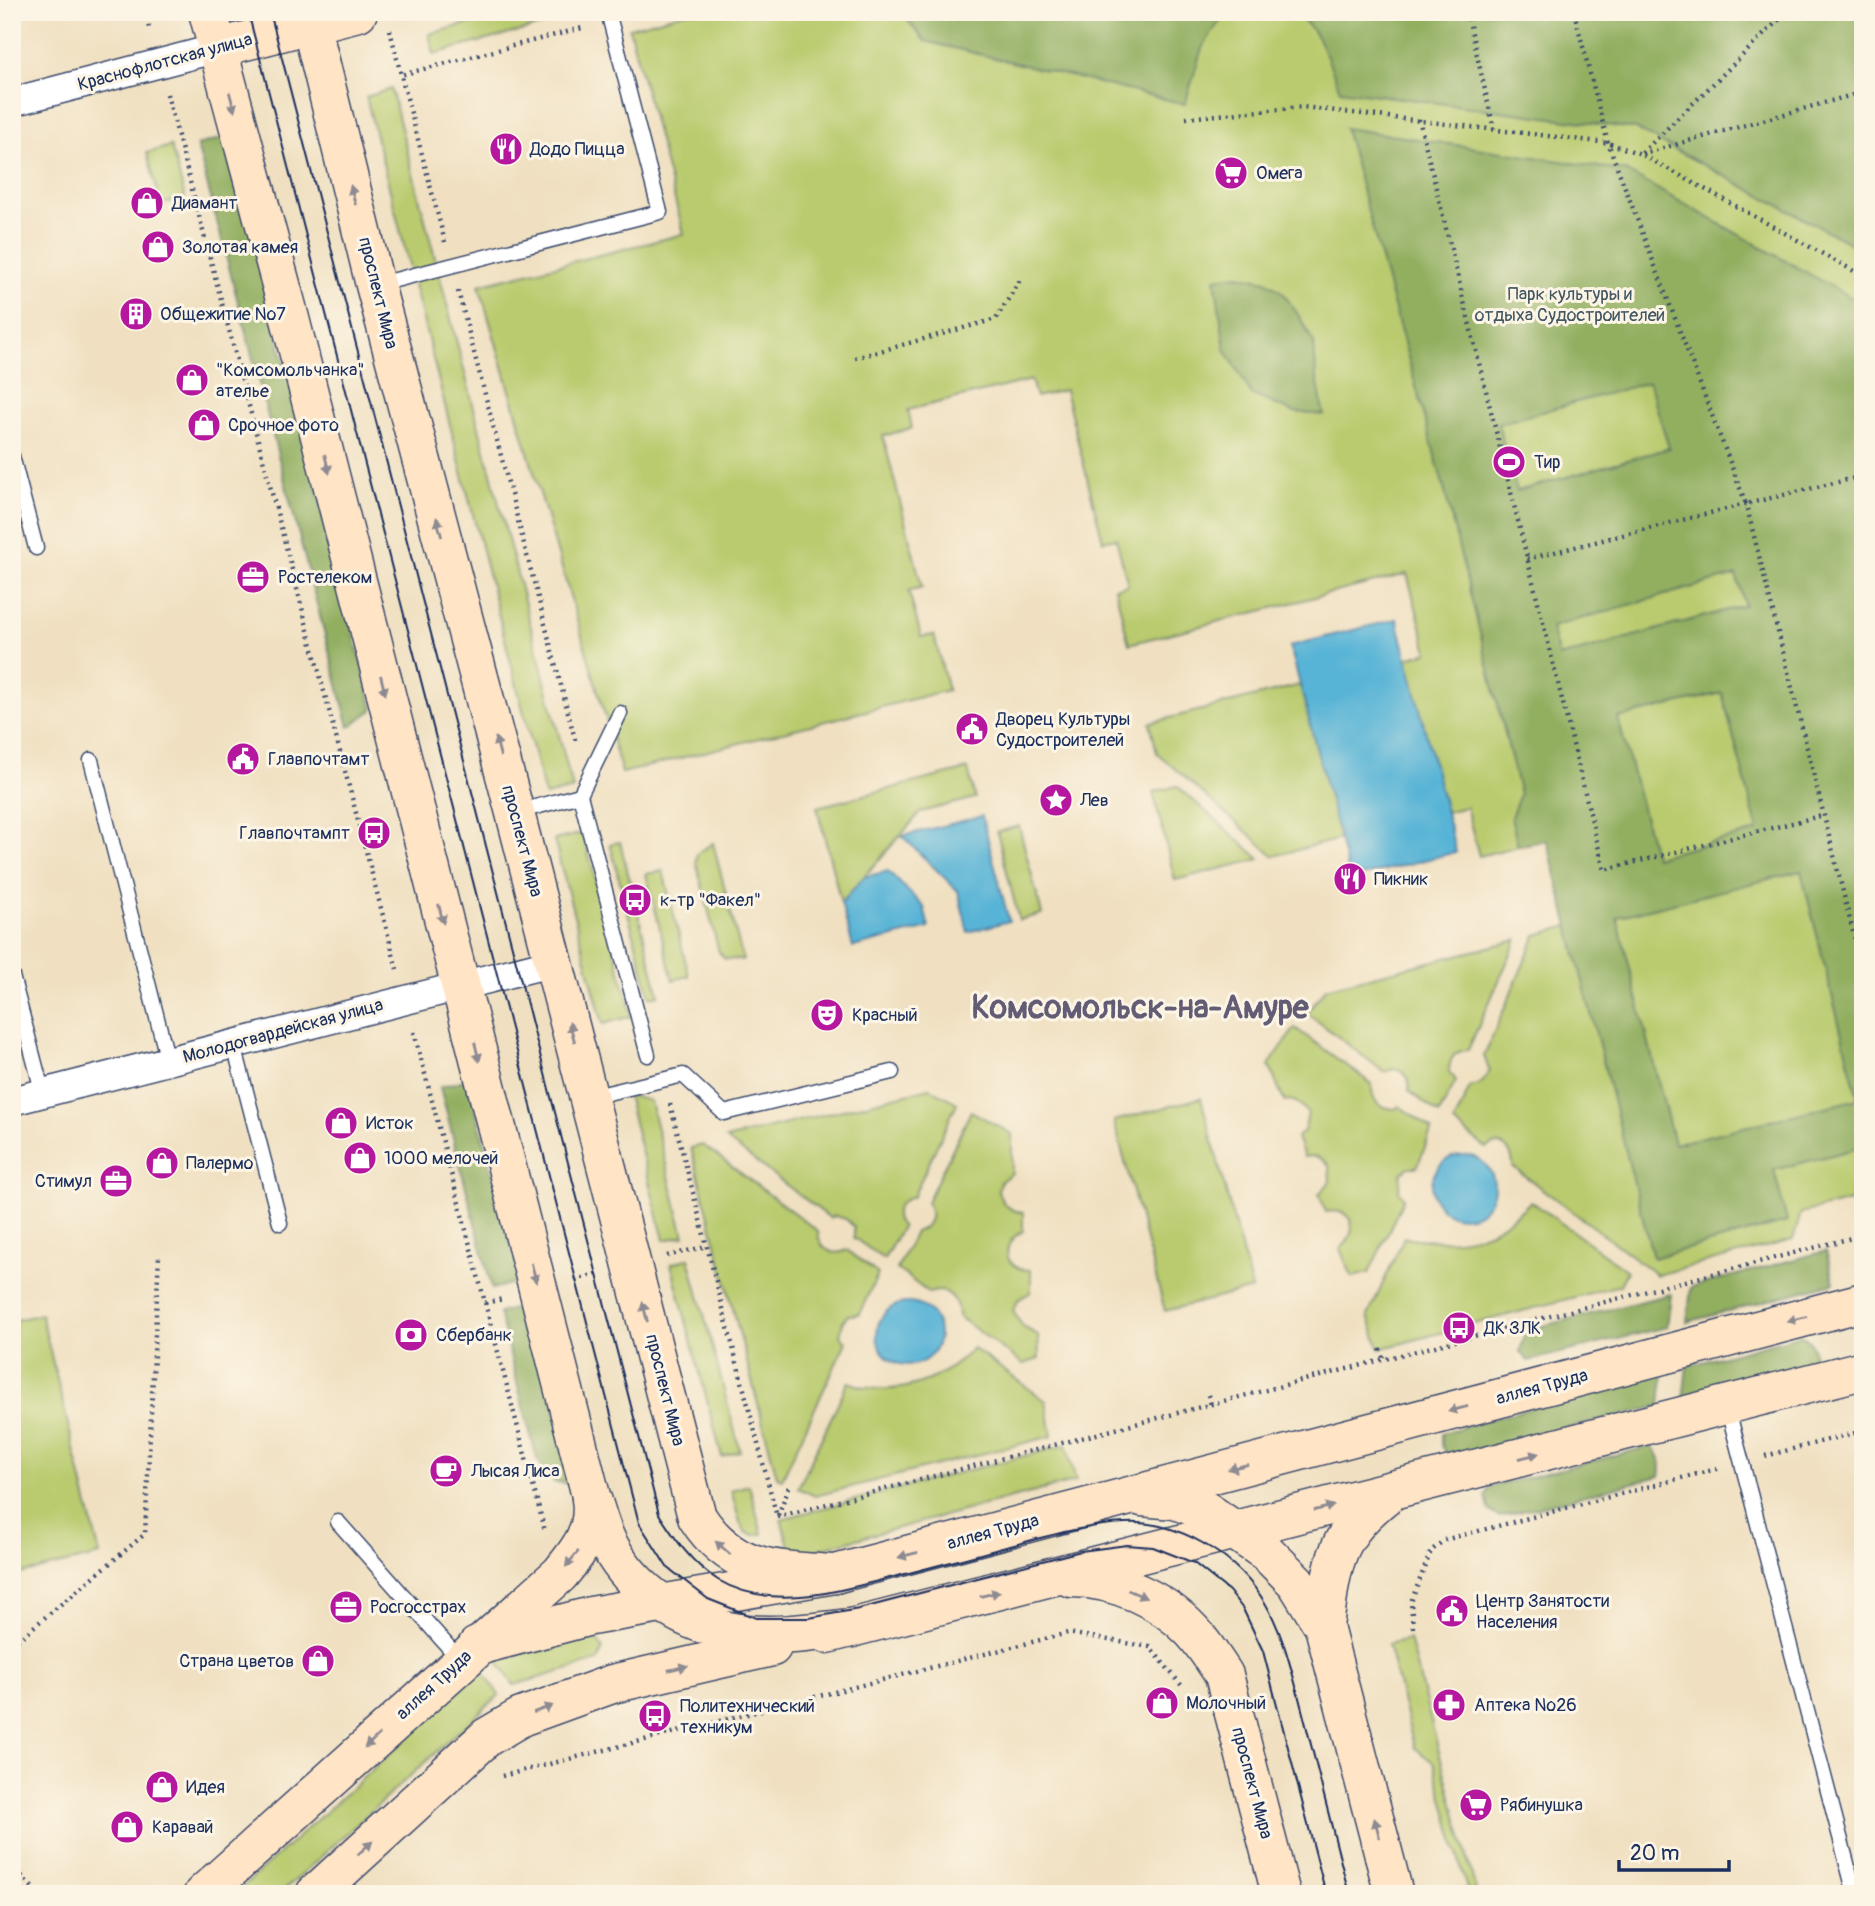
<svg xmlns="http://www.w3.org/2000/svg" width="1875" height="1906" viewBox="0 0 1875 1906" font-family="Pangolin,sans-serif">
<rect width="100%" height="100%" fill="#fcf5e5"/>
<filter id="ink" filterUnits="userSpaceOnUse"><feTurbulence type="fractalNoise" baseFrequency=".0143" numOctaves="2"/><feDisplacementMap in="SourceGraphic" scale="14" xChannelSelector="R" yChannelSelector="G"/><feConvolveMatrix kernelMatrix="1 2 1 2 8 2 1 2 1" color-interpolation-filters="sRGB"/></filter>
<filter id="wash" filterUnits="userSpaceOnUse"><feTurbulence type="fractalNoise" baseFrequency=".00686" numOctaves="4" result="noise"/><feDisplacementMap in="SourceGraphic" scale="28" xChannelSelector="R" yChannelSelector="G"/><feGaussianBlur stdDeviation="1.57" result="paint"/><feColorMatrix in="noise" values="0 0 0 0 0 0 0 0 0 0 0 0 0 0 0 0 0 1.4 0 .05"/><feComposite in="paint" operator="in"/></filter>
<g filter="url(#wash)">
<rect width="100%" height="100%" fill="#f0e0c1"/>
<!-- green -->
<g fill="#b9cb6e" stroke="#6a7d66" stroke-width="2">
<path d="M514 12H592L434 54 429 34Z"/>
<path d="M688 12H1863V1198L1801 1213 1793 1240 1657 1275 1513 1167C1513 1151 1503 1138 1486 1148L1454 1123 1470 1087C1482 1085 1485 1081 1489 1070L1484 1056 1536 935 1569 926 1547 839 1479 856 1466 807 1446 812 1407 658 1428 652 1407 574 1129 644 1115 588 1128 585 1116 538 1103 541 1065 390 1036 397 1031 380 908 410 912 428 883 436 922 587 909 591 921 637 934 635 948 690 622 773 479 285 684 234 629 28Z"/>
<path d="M391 89 573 789 545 796 366 97Z"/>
<path d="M171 146 185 198 161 204 147 153Z"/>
<path d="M1300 685 1340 839 1274 856 1157 753 1150 723Z"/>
<path d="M968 769 975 798 921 812 841 903 817 807Z"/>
<path d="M1177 786 1260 859 1175 880 1153 792Z"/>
<path d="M1019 826 1042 914 1019 920 997 832Z"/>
<path d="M583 833 632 1016 603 1024 554 840Z"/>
<path d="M620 842 659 995 650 997 610 844Z"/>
<path d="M713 843 743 960 725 959 719 952 696 862 697 854Z"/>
<path d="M663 871 689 976 673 980 646 874Z"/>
<path d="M1517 940 1468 1050C1455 1051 1450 1057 1449 1070L1456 1081 1439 1114 1409 1091C1411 1079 1406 1072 1395 1069L1384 1072 1307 1013 1326 988Z"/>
<path d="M1295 1028 1372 1084C1371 1101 1378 1108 1395 1109L1399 1106 1432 1129 1417 1167H1409L1401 1173 1399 1191 1404 1198 1369 1273 1352 1277 1340 1249C1360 1233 1354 1206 1326 1212L1319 1194 1330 1182 1329 1165C1321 1157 1316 1155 1304 1157L1297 1137 1304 1131 1308 1114C1302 1105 1295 1098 1284 1101L1269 1065Z"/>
<path d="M930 1088 957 1103 913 1197C897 1201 890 1215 902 1227L884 1259 854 1238V1227L846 1219 835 1216 830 1218 726 1139Z"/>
<path d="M627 1095 650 1101 684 1236 664 1240Z"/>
<path d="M1201 1098 1252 1289 1165 1311 1114 1121Z"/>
<path d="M971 1111 1012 1134V1173L1000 1182 998 1190C1001 1204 1009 1210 1023 1213V1231C999 1243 1003 1270 1031 1270V1292L1018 1300 1013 1311 1023 1327 1038 1335 1039 1359 1023 1364 958 1316C958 1298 947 1286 929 1293L897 1269 915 1232C930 1227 934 1216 927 1202Z"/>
<path d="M703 1145 818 1231C818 1247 832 1258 847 1250L878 1274 859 1314 848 1315 843 1321 840 1336 846 1342 782 1479 777 1477 691 1148Z"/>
<path d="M1531 1201 1627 1271 1620 1285 1380 1349 1368 1316 1404 1237C1457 1246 1492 1241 1531 1201Z"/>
<path d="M689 1258 740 1451 722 1457 671 1264Z"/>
<path d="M41 1314 100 1555 12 1576V1321Z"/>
<path d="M973 1348 1046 1401 1052 1436 815 1496 798 1488 848 1382C894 1400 941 1382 973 1348Z"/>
<path d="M1066 1445 1076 1481 792 1556 781 1519Z"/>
<path d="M749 1485 762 1534 754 1535 745 1532 740 1523 731 1490Z"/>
<path d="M590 1637 598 1641 603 1649 598 1661 514 1685 497 1660Z"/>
<path d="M1409 1639 1477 1894H1468L1434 1763 1414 1747 1388 1644Z"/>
<path d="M482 1670 499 1695 280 1894H235Z"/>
</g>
<!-- forest -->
<g fill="#92af61" stroke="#566f60" stroke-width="2" fill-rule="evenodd">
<path d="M901 12H1240L1221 19 1202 48 1185 104 925 41Z"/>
<path d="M1290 12H1863V250L1636 129 1340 90C1329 64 1319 23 1290 12Z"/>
<path d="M1345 128 1625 171 1863 304V1147L1774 1170 1787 1222 1653 1258 1547 840 1518 846 1511 817 1520 794 1445 492ZM1649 382 1669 448 1517 491 1498 424ZM1736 575 1745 605 1559 657 1551 627ZM1722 693 1758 831 1655 857 1618 718ZM1801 871 1858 1099 1674 1144 1617 917Z"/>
<path d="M227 137 373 709 349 727 197 145Z"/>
<path d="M1238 275 1266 281 1283 293 1299 316 1314 343 1316 373 1324 415 1294 412 1252 395 1225 349 1215 278Z"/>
<path d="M468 1079 520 1281 492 1289 440 1087Z"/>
<path d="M1826 1251 1834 1283 1687 1322 1691 1287Z"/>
<path d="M1671 1294 1667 1327 1528 1361 1520 1352 1526 1330Z"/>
<path d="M528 1305 574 1484 554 1482 537 1459 499 1313Z"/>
<path d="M1801 1335C1814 1342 1817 1354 1809 1367L1683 1400 1687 1366Z"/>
<path d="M1663 1371 1660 1406 1449 1456 1442 1446V1433Z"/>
<path d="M1651 1446C1661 1455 1662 1463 1660 1476L1499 1517 1489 1510 1486 1496 1490 1487Z"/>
</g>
<!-- water -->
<g fill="#58b4d6" stroke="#3a729a" stroke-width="2">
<path d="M1397 619 1456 852 1350 879 1290 646Z"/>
<path d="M982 816 1009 921 968 932 958 891 902 836Z"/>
<path d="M888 871 924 907 929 928 853 947 841 903 864 877Z"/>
<circle cx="1463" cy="1186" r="31"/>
<circle cx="908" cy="1334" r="31"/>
</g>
</g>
<g filter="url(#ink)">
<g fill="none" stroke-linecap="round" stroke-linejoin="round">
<defs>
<g id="lane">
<path d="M376 285 660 212 608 12"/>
<path d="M12 456 36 548"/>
<path d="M620 713 580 795 648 1055"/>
<path d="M91 760 168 1061"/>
<path d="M517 812 580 795"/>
<path d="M12 976 43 1094"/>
<path d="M234 1045 280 1223"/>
<path d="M591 1097 683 1075 724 1113 892 1072"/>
<path d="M1727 1406 1855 1894"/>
<path d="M338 1522 460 1660"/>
</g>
<g id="street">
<path d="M12 102 218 48"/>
<path d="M12 1101 554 962"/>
</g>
<g id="secondary">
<path d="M208 12 287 307 591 1496C597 1513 601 1532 610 1547 622 1569 640 1588 660 1602 727 1646 777 1636 852 1628"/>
<path d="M308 12 375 285 515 813 697 1517C732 1572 776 1570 835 1574"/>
<path d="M218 48 358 12"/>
<path d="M1142 1497 1175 1500 1206 1511 1266 1552 1296 1582 1324 1627 1394 1894"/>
<path d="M1071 1578C1114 1578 1162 1599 1192 1631 1204 1644 1214 1660 1224 1675L1281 1894"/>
<path d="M1324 1627C1332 1562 1334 1535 1389 1493"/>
<path d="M827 1634 1863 1370"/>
<path d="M477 1646 591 1616 835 1574 1863 1302"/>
<path d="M203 1894 560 1574C579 1551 596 1530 591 1499"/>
<path d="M315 1894 487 1737 521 1717 612 1684 772 1647"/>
</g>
</defs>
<!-- lane casing -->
<use href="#lane" stroke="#3b4a6d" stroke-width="17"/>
<!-- street casing -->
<use href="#street" stroke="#3b4a6d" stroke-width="31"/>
<!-- secondary casing -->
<use href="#secondary" stroke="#3b4a6d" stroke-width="41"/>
<!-- path -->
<g stroke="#3b4a6d" stroke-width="4.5" stroke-dasharray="2 5" stroke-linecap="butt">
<path d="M145 12 150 32"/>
<path d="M1467 12 1494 129"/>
<path d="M1574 12 1608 143 1746 504 1863 476"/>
<path d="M390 30 401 75"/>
<path d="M167 94 397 969"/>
<path d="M1186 118 1302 107 1608 143 1641 154 1863 276"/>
<path d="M1419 119 1604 870 1824 815"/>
<path d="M1642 153 1787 12"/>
<path d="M1642 154 1863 92"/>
<path d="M445 242 401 75 586 27"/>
<path d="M458 291 576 743"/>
<path d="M855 358 996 319 1020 280"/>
<path d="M1527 559 1746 504 1863 972"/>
<path d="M414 1032 545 1531"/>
<path d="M670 1104 777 1517"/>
<path d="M667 1256 707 1246"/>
<path d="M575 1280 597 1274"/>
<path d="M485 1303 503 1299"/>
<path d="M1380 1349 1384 1360"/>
<path d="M1208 1395 1211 1405"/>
<path d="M1765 1456 1863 1431"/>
<path d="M778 1515 790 1484"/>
<path d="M777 1517 1863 1235"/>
<path d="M1413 1628 1411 1602 1431 1551 1444 1540 1720 1468"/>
<path d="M12 1645 145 1534 159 1255"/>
<path d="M502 1776 1068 1633 1150 1647 1182 1686"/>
<path d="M12 1865 38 1894"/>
</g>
<!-- lane -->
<use href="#lane" stroke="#fff" stroke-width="14"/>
<!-- street -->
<use href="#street" stroke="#fff" stroke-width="28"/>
<!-- secondary -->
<use href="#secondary" stroke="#ffe4c6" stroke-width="38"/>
<!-- tram -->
<g stroke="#1b2f5e" stroke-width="2">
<path d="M248 12 639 1523 667 1567 708 1599 756 1618H809L859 1609 1081 1551 1127 1545 1153 1547 1194 1563 1229 1591 1243 1609 1263 1651 1326 1894"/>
<path d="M270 12 659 1514C675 1539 692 1564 718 1580 767 1609 827 1594 878 1581 921 1570 963 1559 1006 1547 1045 1537 1085 1525 1125 1523 1177 1520 1232 1554 1260 1595 1284 1629 1295 1684 1306 1725 1320 1781 1335 1837 1349 1894"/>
</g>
</g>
<!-- one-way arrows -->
<defs><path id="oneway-solid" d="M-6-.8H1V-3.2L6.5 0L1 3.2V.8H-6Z" transform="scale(1.75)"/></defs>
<g fill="#8d8a92">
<use href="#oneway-solid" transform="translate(232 102) rotate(75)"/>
<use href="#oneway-solid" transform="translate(353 195) rotate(-104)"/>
<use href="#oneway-solid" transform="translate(327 464) rotate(76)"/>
<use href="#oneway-solid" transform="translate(439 527) rotate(-105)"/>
<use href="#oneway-solid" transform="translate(383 685) rotate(76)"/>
<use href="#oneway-solid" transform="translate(498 747) rotate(-105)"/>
<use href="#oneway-solid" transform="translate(441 914) rotate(76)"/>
<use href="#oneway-solid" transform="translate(572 1032) rotate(-105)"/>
<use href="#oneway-solid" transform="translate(477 1052) rotate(76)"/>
<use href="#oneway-solid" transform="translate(534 1273) rotate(75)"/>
<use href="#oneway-solid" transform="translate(645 1312) rotate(-104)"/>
<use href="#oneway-solid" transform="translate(1797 1319) rotate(165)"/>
<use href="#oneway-solid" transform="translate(1458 1409) rotate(165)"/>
<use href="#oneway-solid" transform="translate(1529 1456) rotate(-15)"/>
<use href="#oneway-solid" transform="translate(1238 1467) rotate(165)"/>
<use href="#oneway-solid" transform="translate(1324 1508) rotate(-14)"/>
<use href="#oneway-solid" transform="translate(723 1548) rotate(-138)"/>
<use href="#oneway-solid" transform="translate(908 1555) rotate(165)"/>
<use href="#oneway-solid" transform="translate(572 1559) rotate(129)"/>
<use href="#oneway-solid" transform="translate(990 1594) rotate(-14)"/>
<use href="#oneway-solid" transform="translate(1137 1594) rotate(24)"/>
<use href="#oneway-solid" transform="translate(678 1668) rotate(-13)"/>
<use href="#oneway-solid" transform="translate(543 1709) rotate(-20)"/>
<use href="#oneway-solid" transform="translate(372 1741) rotate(138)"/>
<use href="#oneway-solid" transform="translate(1377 1828) rotate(-105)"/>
<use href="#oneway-solid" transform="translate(365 1848) rotate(-42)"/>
</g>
</g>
<!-- icons -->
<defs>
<symbol id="restaurant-disc" viewBox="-11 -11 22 22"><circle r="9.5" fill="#b5179e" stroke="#fcf5e5"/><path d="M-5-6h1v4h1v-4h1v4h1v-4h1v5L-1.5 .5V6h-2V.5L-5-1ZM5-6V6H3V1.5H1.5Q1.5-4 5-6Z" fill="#fff"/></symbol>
<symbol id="supermarket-disc" viewBox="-11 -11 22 22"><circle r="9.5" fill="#b5179e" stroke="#fcf5e5"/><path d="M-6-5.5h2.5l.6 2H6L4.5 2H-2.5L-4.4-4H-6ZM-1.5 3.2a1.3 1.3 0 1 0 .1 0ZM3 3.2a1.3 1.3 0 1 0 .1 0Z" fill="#fff"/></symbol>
<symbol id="shop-disc" viewBox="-11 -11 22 22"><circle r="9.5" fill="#b5179e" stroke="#fcf5e5"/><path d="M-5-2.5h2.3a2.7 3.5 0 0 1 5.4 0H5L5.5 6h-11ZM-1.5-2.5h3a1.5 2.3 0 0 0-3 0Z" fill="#fff"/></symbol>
<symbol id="building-disc" viewBox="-11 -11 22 22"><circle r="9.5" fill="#b5179e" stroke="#fcf5e5"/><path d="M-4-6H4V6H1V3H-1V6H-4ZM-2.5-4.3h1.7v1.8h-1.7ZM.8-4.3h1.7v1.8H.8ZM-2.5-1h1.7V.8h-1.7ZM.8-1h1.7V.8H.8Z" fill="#fff"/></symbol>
<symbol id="stadium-disc" viewBox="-11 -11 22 22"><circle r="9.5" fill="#b5179e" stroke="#fcf5e5"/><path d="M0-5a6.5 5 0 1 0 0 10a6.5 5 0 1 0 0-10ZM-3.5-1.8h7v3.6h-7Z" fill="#fff"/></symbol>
<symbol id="office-disc" viewBox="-11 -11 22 22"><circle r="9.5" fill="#b5179e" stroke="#fcf5e5"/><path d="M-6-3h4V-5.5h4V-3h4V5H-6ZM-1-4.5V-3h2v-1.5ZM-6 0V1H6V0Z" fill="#fff"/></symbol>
<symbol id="civic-disc" viewBox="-11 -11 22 22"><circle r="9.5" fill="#b5179e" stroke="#fcf5e5"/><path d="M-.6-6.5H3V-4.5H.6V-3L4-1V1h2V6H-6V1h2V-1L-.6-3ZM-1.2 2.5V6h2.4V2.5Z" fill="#fff"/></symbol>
<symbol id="sight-disc" viewBox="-11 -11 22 22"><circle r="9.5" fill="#b5179e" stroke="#fcf5e5"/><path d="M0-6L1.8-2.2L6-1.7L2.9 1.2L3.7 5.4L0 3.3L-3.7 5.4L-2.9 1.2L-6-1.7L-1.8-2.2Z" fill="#fff"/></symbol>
<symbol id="bus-disc" viewBox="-11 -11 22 22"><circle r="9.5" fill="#b5179e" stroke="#fcf5e5"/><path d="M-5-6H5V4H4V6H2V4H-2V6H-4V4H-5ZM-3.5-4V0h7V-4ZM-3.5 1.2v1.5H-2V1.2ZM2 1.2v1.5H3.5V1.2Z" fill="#fff"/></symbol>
<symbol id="theatre-disc" viewBox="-11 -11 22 22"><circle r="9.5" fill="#b5179e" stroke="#fcf5e5"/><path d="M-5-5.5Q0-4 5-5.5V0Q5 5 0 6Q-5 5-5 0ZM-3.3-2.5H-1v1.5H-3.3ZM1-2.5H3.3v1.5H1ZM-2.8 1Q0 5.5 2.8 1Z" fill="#fff"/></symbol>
<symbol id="bank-disc" viewBox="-11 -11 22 22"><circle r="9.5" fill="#b5179e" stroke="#fcf5e5"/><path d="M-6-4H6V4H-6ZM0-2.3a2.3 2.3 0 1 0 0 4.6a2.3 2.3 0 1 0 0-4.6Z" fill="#fff"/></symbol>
<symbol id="cafe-disc" viewBox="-11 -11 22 22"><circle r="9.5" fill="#b5179e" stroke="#fcf5e5"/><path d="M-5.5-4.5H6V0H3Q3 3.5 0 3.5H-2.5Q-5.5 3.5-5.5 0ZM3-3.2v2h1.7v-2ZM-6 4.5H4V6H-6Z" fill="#fff"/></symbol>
<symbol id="pharmacy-disc" viewBox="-11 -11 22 22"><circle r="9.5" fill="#b5179e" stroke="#fcf5e5"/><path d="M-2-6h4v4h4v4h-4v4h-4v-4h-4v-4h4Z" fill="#fff"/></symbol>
</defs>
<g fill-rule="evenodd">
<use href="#restaurant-disc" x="487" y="130" width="38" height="38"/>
<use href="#supermarket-disc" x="1212" y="154" width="38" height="38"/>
<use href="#shop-disc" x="128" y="184" width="38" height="38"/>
<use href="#shop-disc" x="139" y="228" width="38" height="38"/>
<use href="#building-disc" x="117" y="295" width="38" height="38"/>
<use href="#shop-disc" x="173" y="361" width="38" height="38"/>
<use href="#shop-disc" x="185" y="406" width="38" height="38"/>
<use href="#stadium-disc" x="1490" y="443" width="38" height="38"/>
<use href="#office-disc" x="234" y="558" width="38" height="38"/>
<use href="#civic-disc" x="953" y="710" width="38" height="38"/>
<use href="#civic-disc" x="224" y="740" width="38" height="38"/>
<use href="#sight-disc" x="1037" y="781" width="38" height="38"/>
<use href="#bus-disc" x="355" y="814" width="38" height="38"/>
<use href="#restaurant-disc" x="1331" y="860" width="38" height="38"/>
<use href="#bus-disc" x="616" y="881" width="38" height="38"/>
<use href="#theatre-disc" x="808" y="996" width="38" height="38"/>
<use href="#shop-disc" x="322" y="1104" width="38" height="38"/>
<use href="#shop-disc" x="341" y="1139" width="38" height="38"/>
<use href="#shop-disc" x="143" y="1144" width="38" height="38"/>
<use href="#office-disc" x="97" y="1162" width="38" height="38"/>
<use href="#bus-disc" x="1440" y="1309" width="38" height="38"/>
<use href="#bank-disc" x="392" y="1316" width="38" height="38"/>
<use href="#cafe-disc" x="427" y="1452" width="38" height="38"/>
<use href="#office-disc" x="327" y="1588" width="38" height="38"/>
<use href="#civic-disc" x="1433" y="1592" width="38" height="38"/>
<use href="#shop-disc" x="299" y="1642" width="38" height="38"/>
<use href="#shop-disc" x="1143" y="1684" width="38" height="38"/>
<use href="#pharmacy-disc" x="1430" y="1686" width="38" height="38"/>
<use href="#bus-disc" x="636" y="1697" width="38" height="38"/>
<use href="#shop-disc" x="143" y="1768" width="38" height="38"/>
<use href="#supermarket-disc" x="1457" y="1786" width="38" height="38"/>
<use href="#shop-disc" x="108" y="1808" width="38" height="38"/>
</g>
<g text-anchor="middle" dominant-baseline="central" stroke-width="6" stroke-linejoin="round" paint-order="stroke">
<!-- street labels -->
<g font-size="18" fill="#1b2f5e" stroke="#fcf5e5">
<text transform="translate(165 62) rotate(-15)">Краснофлотская улица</text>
<text transform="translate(378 293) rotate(76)">проспект Мира</text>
<text transform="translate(522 841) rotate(75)">проспект Мира</text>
<text transform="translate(283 1031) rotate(-15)">Молодогвардейская улица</text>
<text transform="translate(1542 1387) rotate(-15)">аллея Труда</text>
<text transform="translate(665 1390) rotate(76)">проспект Мира</text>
<text transform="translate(993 1532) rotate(-15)">аллея Труда</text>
<text transform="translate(434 1685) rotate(-42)">аллея Труда</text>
<text transform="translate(1252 1783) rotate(75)">проспект Мира</text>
</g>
<!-- poi labels -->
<g font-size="18" fill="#1b2f5e" stroke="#fcf5e5" text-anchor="start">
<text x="530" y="149">Додо Пицца</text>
<text x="1256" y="173">Омега</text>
<text x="172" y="203">Диамант</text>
<text x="182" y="247">Золотая камея</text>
<text x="160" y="314">Общежитие №7</text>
<text x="216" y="370">"Комсомольчанка"<tspan x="216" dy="21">ателье</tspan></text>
<text x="228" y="425">Срочное фото</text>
<text x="1534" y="462">Тир</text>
<text x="278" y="577">Ростелеком</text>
<text x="996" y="719">Дворец Культуры<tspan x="996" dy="21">Судостроителей</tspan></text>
<text x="268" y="759">Главпочтамт</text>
<text x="1080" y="800">Лев</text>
<text x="350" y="833" text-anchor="end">Главпочтампт</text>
<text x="1374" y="879">Пикник</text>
<text x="660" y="900">к-тр "Факел"</text>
<text x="852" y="1015">Красный</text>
<text x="366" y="1123">Исток</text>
<text x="384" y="1158">1000 мелочей</text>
<text x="186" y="1163">Палермо</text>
<text x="92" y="1181" text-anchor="end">Стимул</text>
<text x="1484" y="1328">ДК ЗЛК</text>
<text x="436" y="1335">Сбербанк</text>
<text x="471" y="1471">Лысая Лиса</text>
<text x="1476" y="1601">Центр Занятости<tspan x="1476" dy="21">Населения</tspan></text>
<text x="370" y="1607">Росгосстрах</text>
<text x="294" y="1661" text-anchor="end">Страна цветов</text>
<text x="1186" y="1703">Молочный</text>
<text x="1474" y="1705">Аптека №26</text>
<text x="680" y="1706">Политехнический<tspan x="680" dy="21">техникум</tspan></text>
<text x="186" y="1787">Идея</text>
<text x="1500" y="1805">Рябинушка</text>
<text x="152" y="1827">Каравай</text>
</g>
<!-- park labels -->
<g font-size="18" fill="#425662" stroke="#fcf5e5">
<text x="1570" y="294">Парк культуры и<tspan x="1570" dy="21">отдыха Судостроителей</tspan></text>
</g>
<!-- town labels -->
<g font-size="32" font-weight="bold" fill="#635c75" stroke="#fcf5e5">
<text x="1140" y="1008">Комсомольск-на-Амуре</text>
</g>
</g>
<!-- margin -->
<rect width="1875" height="1906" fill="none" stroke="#fcf5e5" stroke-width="42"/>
<!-- scale -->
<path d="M1619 1860v10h110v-10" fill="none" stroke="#1b2f5e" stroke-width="3.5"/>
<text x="1630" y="1860" font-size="21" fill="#1b2f5e" stroke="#fcf5e5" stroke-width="5" paint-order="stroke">20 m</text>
</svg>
